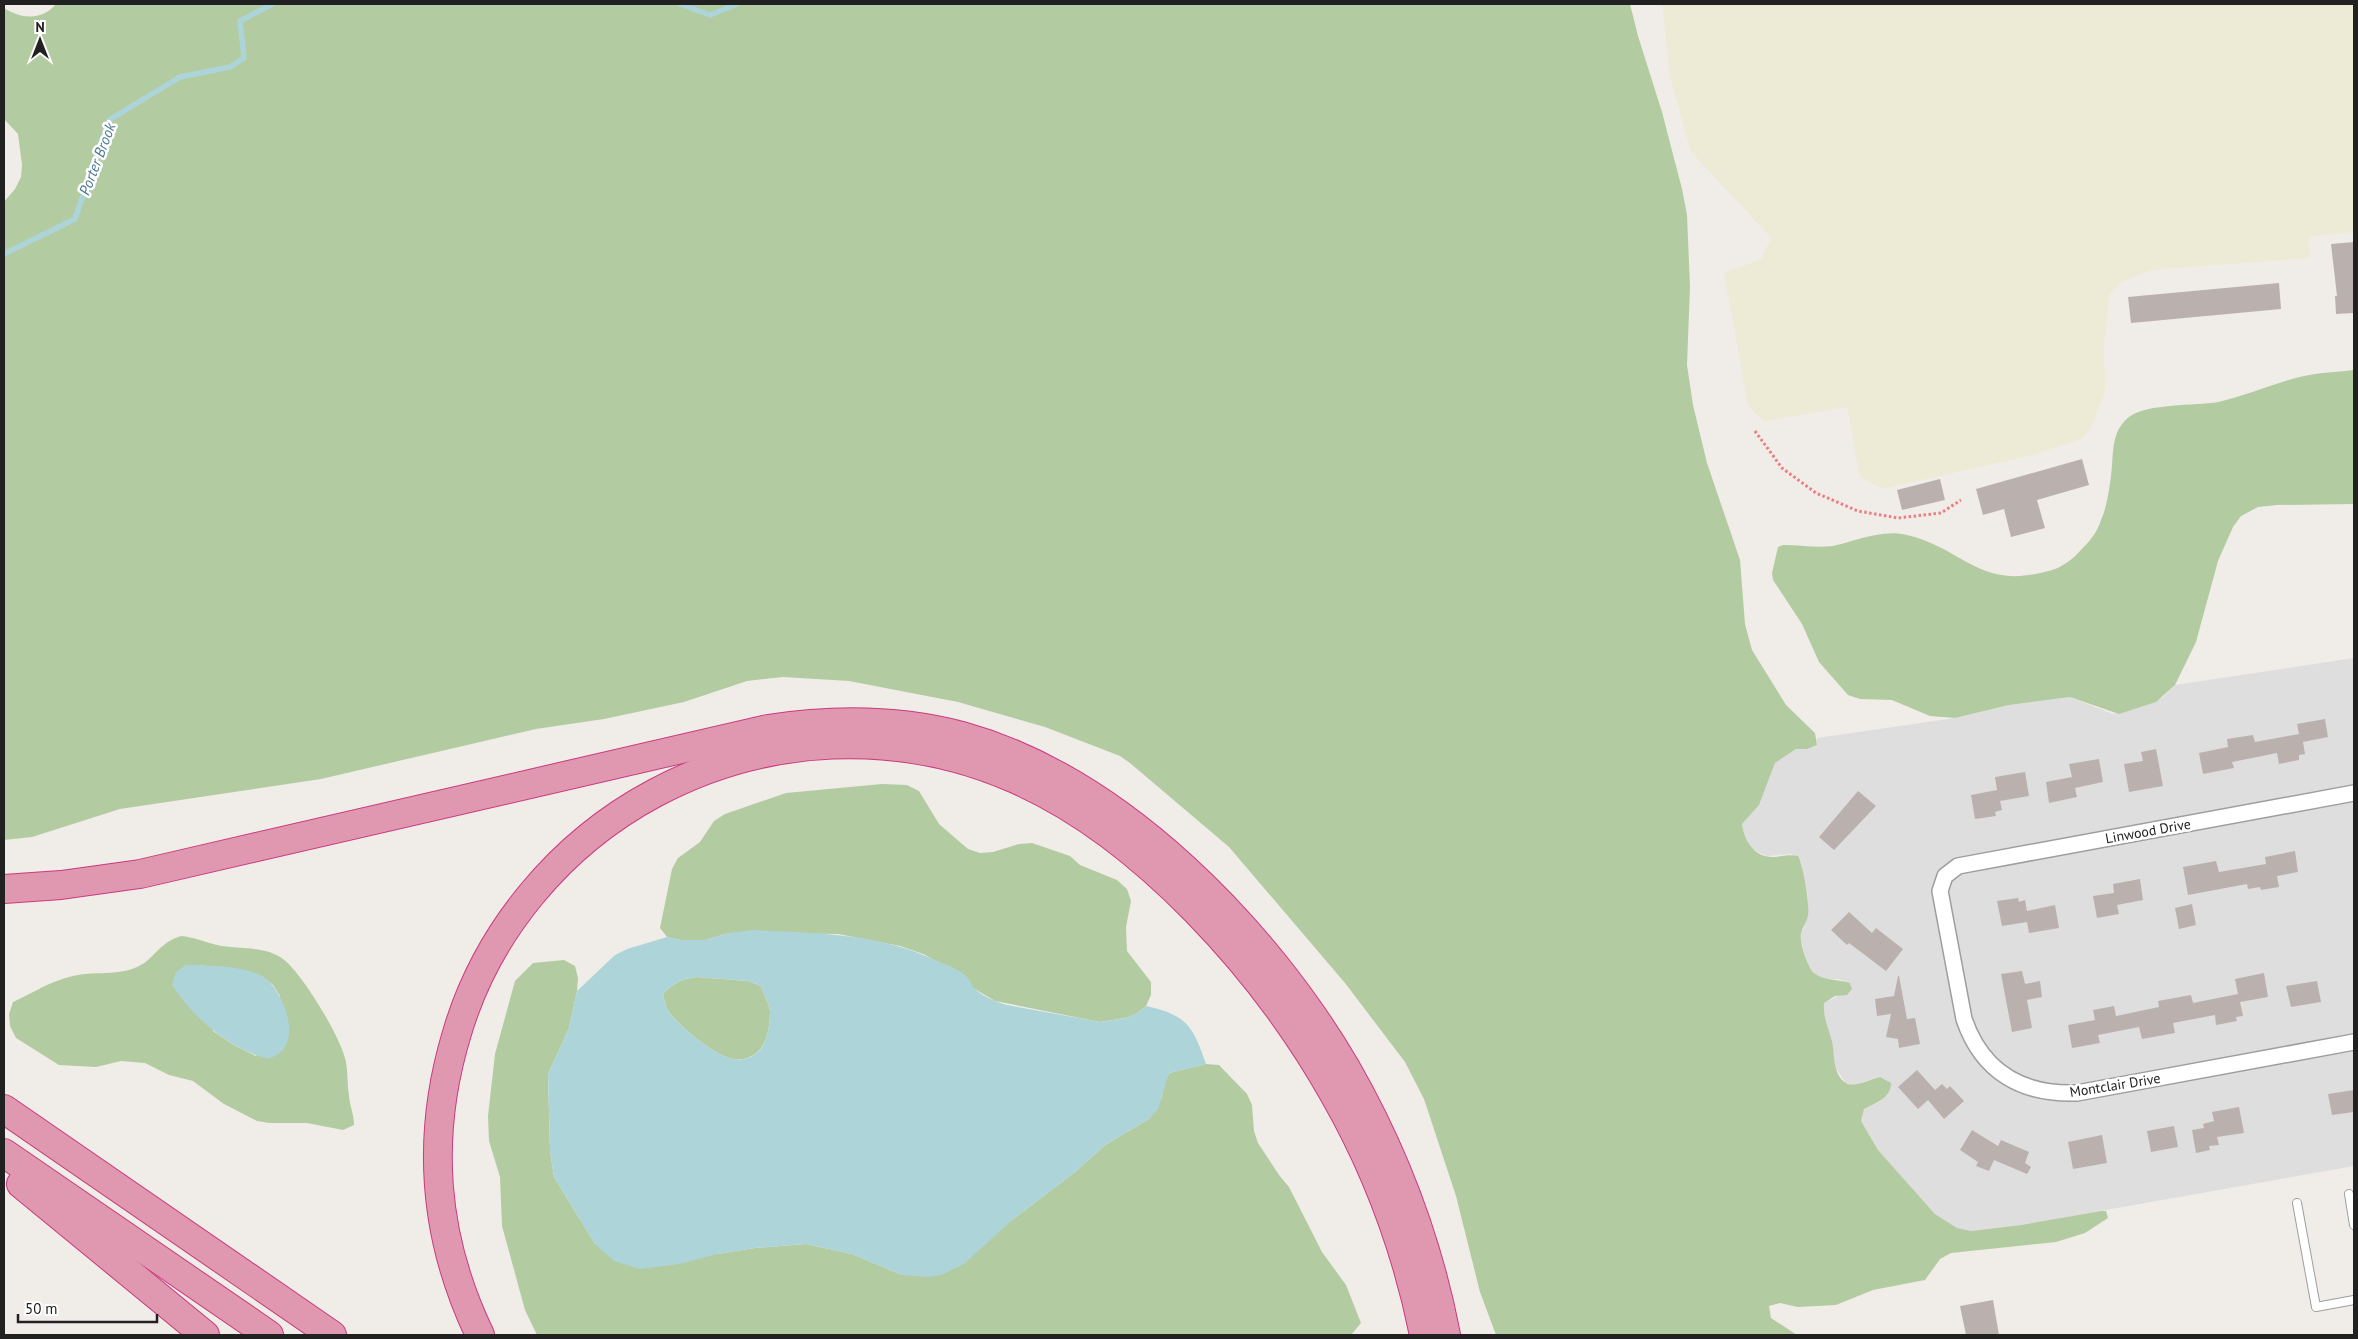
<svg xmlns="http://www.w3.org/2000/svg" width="2358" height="1339" viewBox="0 0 2358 1339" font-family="'PT Sans',sans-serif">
<rect width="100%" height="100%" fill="#f0ede8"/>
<!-- residential -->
<path fill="#dfdede" d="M2354 658V1166L2021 1225 1971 1231 1957 1228 1935 1214 1878 1150 1861 1121 1864 1109 1881 1101 1880 1077 1852 1085 1846 1083 1835 1067 1832 1041 1823 1016 1824 1003 1852 989 1850 983 1837 979H1824L1812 972 1808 967 1801 940V934L1808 917V897L1801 862 1791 854 1766 856 1751 848 1743 837 1742 824 1759 804 1775 763 1796 749H1807L1817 745V738L1955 718 2009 705 2070 697 2113 714 2162 698 2175 685Z"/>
<!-- farmland -->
<path fill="#edebd6" d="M1662 4H2354V232L2309 237 2310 258 2151 270 2122 282 2110 294 2104 344 2105 393 2091 427 2082 439 2032 455 1883 489 1860 477 1847 407 1764 421 1748 406 1724 273 1761 259 1771 238 1691 152 1670 77Z"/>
<!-- forest -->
<g fill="#b3cba1" fill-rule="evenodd">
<path d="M56 4H1630L1638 36 1662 112 1682 189 1687 215 1690 286 1687 365 1693 405 1707 463 1740 560 1745 624 1752 650 1786 705 1815 733 1817 745 1807 749H1796L1775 763 1759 805 1742 824C1744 841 1755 858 1774 857 1783 856 1789 854 1798 856 1803 864 1810 905 1808 916 1807 922 1802 927 1801 934 1799 941 1808 969 1814 973 1824 981 1838 979 1850 983L1852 989 1847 995 1835 996 1824 1003C1823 1018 1828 1027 1832 1041 1835 1054 1832 1074 1846 1083 1853 1088 1872 1079 1880 1077L1891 1083C1891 1098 1876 1103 1864 1109L1861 1121 1878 1150 1935 1214 1957 1228 1971 1231 2021 1225 2101 1211H2106L2108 1218 2085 1233 2056 1242 1951 1253 1940 1259 1925 1280 1873 1290 1836 1305 1798 1307 1780 1303 1769 1306 1771 1318 1797 1335H1496L1480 1292 1456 1196 1424 1099 1405 1062 1345 983 1229 847 1130 763 1120 756 1045 727 958 702 849 681 783 677 747 681 684 702 604 719 536 729 321 779 120 809 32 837 4 840V202L15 189 21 177 22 165 18 134 4 119V8C21 19 42 21 56 4Z"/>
<path d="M2354 370V504L2277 505 2258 507 2241 516 2233 527 2218 561 2196 642 2175 685 2156 702 2119 714 2070 697 2009 705 1955 718 1930 716 1892 700 1860 699 1848 695 1819 662 1802 624 1773 580 1772 573 1778 547 1783 545C1799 545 1817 548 1833 546 1857 541 1881 529 1907 535 1966 549 1979 592 2052 570 2062 567 2073 559 2080 551 2089 542 2097 533 2101 520 2107 507 2109 490 2111 476 2114 455 2110 432 2129 417 2148 403 2195 406 2218 402 2249 395 2278 381 2309 375 2324 372 2339 372 2354 370Z"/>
<path d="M882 784 907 785 919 791 939 824 968 849 980 853 993 852 1019 844 1032 843 1070 856 1080 865 1117 880 1127 889 1131 901 1126 927 1127 951 1151 982V995L1146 1006 1136 1014 1125 1018 1100 1022 995 1001 973 988 967 978 923 954 900 946 838 934 729 933 705 940H680L667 937 660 928 672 869 678 858 700 842 714 821 725 814 786 793Z"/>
<path d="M181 936C194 937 204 942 217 945 238 950 265 945 283 959 302 973 342 1039 346 1062 348 1073 347 1085 349 1096 350 1107 354 1114 354 1125L343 1130 307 1123H269L257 1121 224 1104 193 1081 169 1075 145 1063 121 1061 96 1067 59 1065 16 1038 10 1026 9 1014 13 1002C33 993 50 981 73 976 93 971 118 976 137 967 154 960 158 943 181 936ZM200 965 263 977 273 985 280 996 256 1056 234 1045 213 1031Z"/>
<path d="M564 960 575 966 578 978 577 991 569 1028 548 1074 550 1151 554 1177 595 1244 717 1254 755 1248 806 1244 852 1254 902 1275 1012 1220 1075 1172 1105 1145 1149 1119 1162 1097 1164 1085 1169 1073 1206 1064 1219 1065 1247 1094 1252 1105 1254 1131 1258 1143 1279 1175 1289 1187 1322 1252 1346 1285 1361 1323 1351 1335H537L525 1310 502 1226 500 1177 489 1141 488 1116 495 1054 515 981 533 963Z"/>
<path d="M697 977 748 981 761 986C763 993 769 1003 770 1011 770 1035 763 1062 734 1059 716 1057 677 1025 667 1009 665 1004 664 999 663 994 673 983 682 979 697 977Z"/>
</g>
<!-- water -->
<g fill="#add5d9" fill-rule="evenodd">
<path d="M753 930C815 933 880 933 937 961 947 965 959 969 967 977 970 980 971 984 973 987 981 996 996 1002 1007 1005L1101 1022 1125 1018 1136 1014 1146 1006C1187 1015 1193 1026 1206 1064L1169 1073 1158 1109 1149 1119 1105 1145 1075 1172 1012 1220 964 1264 941 1275 928 1277 902 1275 852 1254 806 1244 755 1248 717 1254 679 1264 640 1269 614 1261 595 1244 554 1177 550 1151 548 1074 569 1028 577 991 615 955 627 949 667 937 680 940H705L729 933ZM697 977 748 981 761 986C763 993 769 1003 770 1011 770 1035 763 1063 734 1059 716 1057 677 1025 667 1009 665 1004 664 999 663 994 673 983 682 979 697 977Z"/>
<path d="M186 965C206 965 245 966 262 976 280 987 296 1025 286 1045 282 1053 275 1056 268 1059 230 1049 193 1018 172 985L176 972Z"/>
</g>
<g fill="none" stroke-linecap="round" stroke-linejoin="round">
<!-- stream -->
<g stroke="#add5d9" stroke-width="5.5">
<path d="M680 4 710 15 737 4"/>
<path d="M4 254 75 219 109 120 180 77 230 67 244 58 240 21 272 4"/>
</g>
</g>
<!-- building -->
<g fill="#bab1ae">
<path d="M2354 242V313L2336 314 2335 296H2337L2331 244Z"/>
<path d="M2279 283 2281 309 2131 323 2128 297Z"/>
<path d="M2082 459 2089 485 2037 500 2045 528 2011 537 2004 509 1983 515 1976 489Z"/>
<path d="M1940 479 1945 500 1902 510 1897 490Z"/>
<path d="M2325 719 2328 737 2303 742 2305 754 2299 755V760L2279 764 2277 753 2232 762 2234 768 2203 774 2199 753 2228 747 2227 739 2253 735 2255 742 2299 734 2297 724Z"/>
<path d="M2156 749 2163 786 2129 792 2124 764 2143 761 2141 752Z"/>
<path d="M2099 759 2103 782 2075 788 2077 797 2049 803 2046 782 2072 777 2069 764Z"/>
<path d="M2025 772 2029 796 2000 801 2002 810 1995 812 1996 816 1975 819 1971 795 1997 790 1995 777Z"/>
<path d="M1858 791 1876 806 1834 850 1819 837Z"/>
<path d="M2295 851 2298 872 2277 876 2279 887 2261 890 2260 887 2248 889 2247 884 2188 895 2183 867 2216 861 2219 872 2266 864 2265 857Z"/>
<path d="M2140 879 2143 900 2117 905 2119 914 2097 918 2093 896 2114 893 2113 884Z"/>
<path d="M2018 898 2019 902 2025 900 2027 911 2055 905 2059 928 2029 933 2027 922 2002 926 1997 901Z"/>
<path d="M2192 904 2196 925 2179 929 2175 908Z"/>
<path d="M1849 912 1872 933 1876 928 1903 949 1886 971 1849 943 1847 945 1831 930Z"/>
<path d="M2022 971 2025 984 2040 981 2042 997 2027 1000 2032 1028 2012 1032 2001 974Z"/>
<path d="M2264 973 2268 997 2240 1002 2243 1016 2236 1017 2237 1021 2216 1025 2215 1015 2173 1023 2175 1033 2142 1039 2139 1027 2098 1035 2100 1043 2072 1048 2068 1025 2095 1020 2093 1010 2114 1006 2116 1016 2159 1007 2158 1001 2191 995 2193 1003 2238 994 2235 979Z"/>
<path d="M1898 976H1899L1907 1019 1915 1018 1920 1044 1899 1048 1898 1039 1886 1037 1891 1014 1877 1016 1875 999 1894 996Z"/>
<path d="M2317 981 2321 1002 2291 1007 2286 986Z"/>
<path d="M1917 1070 1935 1090 1942 1084 1947 1089 1950 1086 1964 1101 1944 1119 1928 1100 1918 1109 1898 1087Z"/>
<path d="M2354 1090V1112L2332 1115 2328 1094Z"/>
<path d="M2239 1107 2244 1133 2217 1137 2219 1145 2209 1146 2210 1150 2196 1153 2192 1130 2204 1128 2203 1124 2214 1121 2212 1112Z"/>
<path d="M2174 1126 2178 1147 2151 1152 2147 1131Z"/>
<path d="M1972 1130 1998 1146 2001 1140 2029 1152 2025 1163 2031 1167 2027 1174 1994 1160 1989 1171 1976 1166 1978 1162 1960 1150Z"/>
<path d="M2102 1135 2107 1163 2073 1169 2068 1142Z"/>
<path d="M1993 1300 1999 1335H1966L1960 1306Z"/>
</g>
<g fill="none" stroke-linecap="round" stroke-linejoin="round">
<defs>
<g id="lane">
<path d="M2349 1194 2354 1225"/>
<path d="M2297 1203 2316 1307 2354 1300"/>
</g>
<path id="street" d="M2354 793 1958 866 1945 876 1940 891 1964 1019C1982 1072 2022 1095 2077 1093L2354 1042"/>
<g id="highway">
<path d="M4 889 61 885 140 874 768 729C833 719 898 719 962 736 1120 780 1265 930 1346 1068 1393 1150 1428 1242 1446 1335"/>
<path d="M4 1109 332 1335"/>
<path d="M4 1153 269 1335"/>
<path d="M21 1184 205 1335"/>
<path d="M480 1335C433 1237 425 1138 457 1033 487 931 561 843 655 793 765 734 898 728 1013 778 1143 834 1265 972 1334 1094 1377 1169 1407 1251 1424 1335"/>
</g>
</defs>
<!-- lane casing -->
<use href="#lane" stroke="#9e9e9e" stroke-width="10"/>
<!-- street casing -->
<use href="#street" stroke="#9e9e9e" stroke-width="18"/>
<!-- highway casing -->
<use href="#highway" stroke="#cb397e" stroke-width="30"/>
<!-- path -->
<path stroke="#ed7d80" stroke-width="3" stroke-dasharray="2.5 2.5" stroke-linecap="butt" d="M1755 431 1782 468 1816 493 1858 511 1898 518 1941 513 1961 500"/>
<!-- lane -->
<use href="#lane" stroke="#fff" stroke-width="8"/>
<!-- street -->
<use href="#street" stroke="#fff" stroke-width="15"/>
<!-- highway -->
<use href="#highway" stroke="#df98af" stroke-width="28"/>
</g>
<g text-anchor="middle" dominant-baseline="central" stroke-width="5" stroke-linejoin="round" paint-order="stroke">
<!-- street labels -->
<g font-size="14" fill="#212121" stroke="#fff">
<text transform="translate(2148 831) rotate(-10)">Linwood Drive</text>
<text transform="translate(2115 1085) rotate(-9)">Montclair Drive</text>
</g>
<!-- water labels -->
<g font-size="15" font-style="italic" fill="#4b7891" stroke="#fff">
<text transform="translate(97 159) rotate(-69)">Porter Brook</text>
</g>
</g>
<!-- border -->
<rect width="2358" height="1339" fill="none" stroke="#212121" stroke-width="10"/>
<!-- north arrow -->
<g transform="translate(40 40)" stroke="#ffffff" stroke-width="4" paint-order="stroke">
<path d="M0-4L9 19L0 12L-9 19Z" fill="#212121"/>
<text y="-8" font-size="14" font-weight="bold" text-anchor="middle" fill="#212121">N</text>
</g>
<!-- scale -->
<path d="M18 1314v8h139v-8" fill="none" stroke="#212121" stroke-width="2.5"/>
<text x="25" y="1314" font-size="15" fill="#212121" stroke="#ffffff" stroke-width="4" paint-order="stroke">50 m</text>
</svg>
